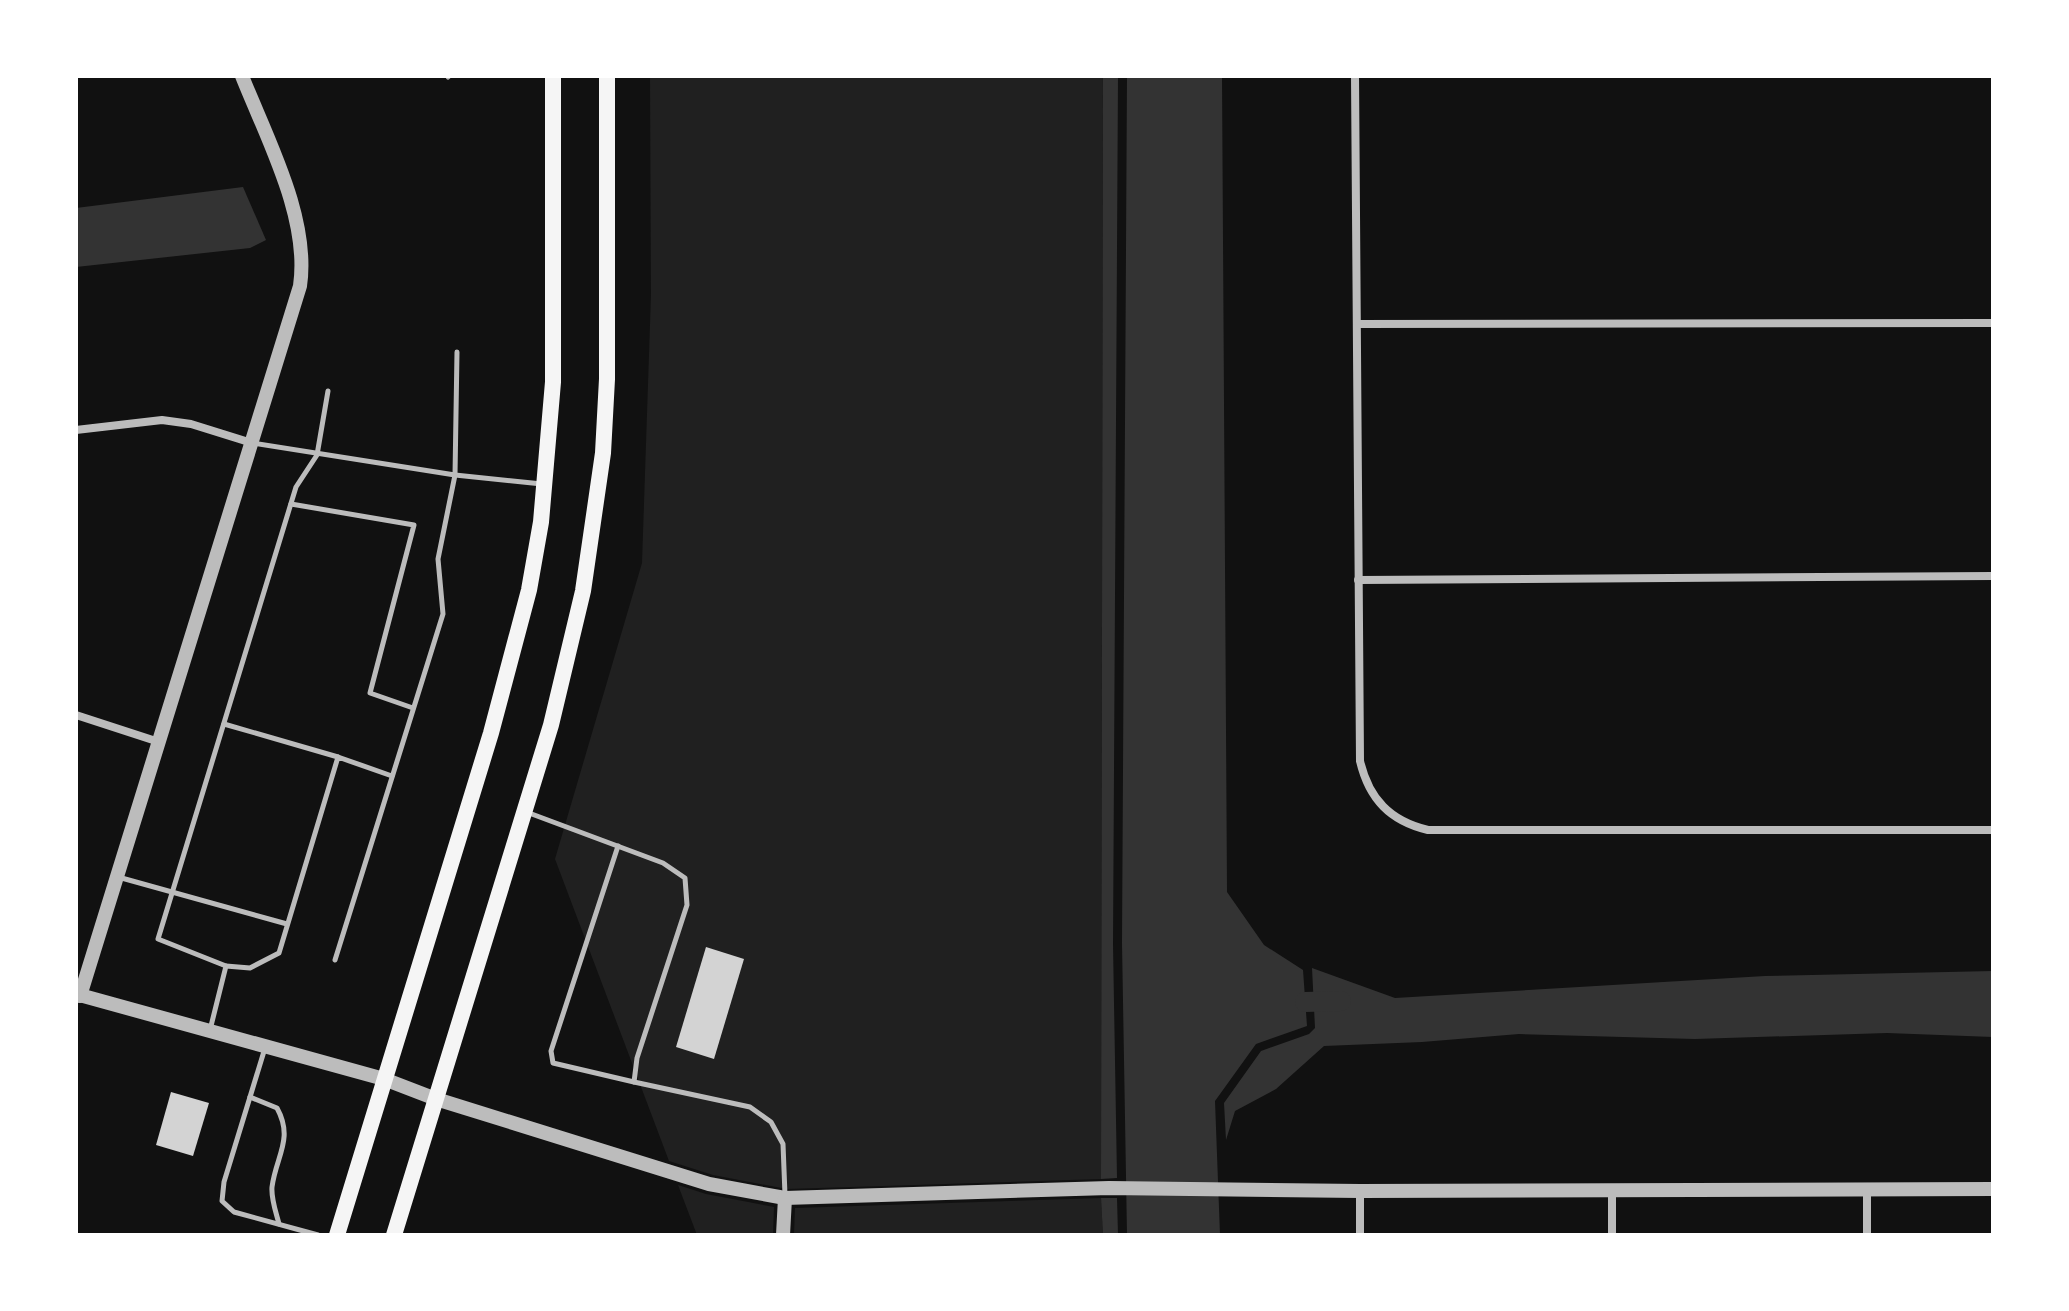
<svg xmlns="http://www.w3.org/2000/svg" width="2069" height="1311" viewBox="0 0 2069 1311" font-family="'Fira Sans Condensed',sans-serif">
<rect width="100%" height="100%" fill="#111"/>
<!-- green -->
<g fill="#202020">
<path d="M650 76H1103L1101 1179 787 1189 713 1175 669 1161 555 859 642 563 651 295Z"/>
<path d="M678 1185 706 1194 774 1207 773 1235H697Z"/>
<path d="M1101 1198 1103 1235H794L795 1208Z"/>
</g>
<!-- water -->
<g fill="#333">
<path d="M1103 76H1118L1113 944 1117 1178 1101 1179Z"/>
<path d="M1127 76H1222L1227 892 1264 945 1303 970 1307 1026 1256 1044 1215 1101 1220 1235H1127L1122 943Z"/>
<path d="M243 187 266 240 250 248 76 267V208Z"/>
<path d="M1312 968 1395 998 1765 976 1993 971V1037L1887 1033 1695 1039 1519 1034 1422 1042 1324 1046 1276 1089 1235 1111 1226 1140 1224 1103 1261 1051 1309 1034 1315 1028Z"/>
<path d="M1101 1198H1117L1118 1235H1103Z"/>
</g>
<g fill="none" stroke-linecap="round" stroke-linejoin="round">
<!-- canal -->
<path stroke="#333" stroke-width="20" d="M1305 1002 1341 1001"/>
</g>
<!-- building -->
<g fill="#d3d3d3">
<path d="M706 947 744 959 714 1059 676 1047Z"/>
<path d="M171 1092 209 1103 193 1156 156 1145Z"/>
</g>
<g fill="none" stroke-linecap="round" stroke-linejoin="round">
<!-- service -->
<g stroke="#bcbcbc" stroke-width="5">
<path d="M448 77 449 76"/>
<path d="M253 443 455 475 457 352"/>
<path d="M291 504 414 525 370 693 413 708"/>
<path d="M224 724 338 757"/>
<path d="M529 813 663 863 685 878 687 905 637 1058 634 1082 750 1107 771 1122 783 1144 785 1195"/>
<path d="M618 846 551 1051 553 1063 634 1082"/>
<path d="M118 877 287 924"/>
<path d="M335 960 443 614 438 559 455 475 542 484"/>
<path d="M226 966 158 939 296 487 317 455 328 391"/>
<path d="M210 1030 226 966 250 968 279 953 338 757 392 776"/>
<path d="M265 1048 224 1182 222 1201 234 1212 318 1235"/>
<path d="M250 1097 277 1108C294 1139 276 1156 272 1187 271 1199 276 1212 279 1224"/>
</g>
<!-- minor -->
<g stroke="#bcbcbc" stroke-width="8">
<path d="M1355 76 1360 761C1369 799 1390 821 1428 830H1993"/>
<path d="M1357 324 1993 323"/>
<path d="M76 430 162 420 191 424 252 443"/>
<path d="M1358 580 1993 576"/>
<path d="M76 715 159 742"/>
<path d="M1867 1190V1235"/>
<path d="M1360 1191V1235"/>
<path d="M1612 1191V1235"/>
</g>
<!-- tertiary -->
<g stroke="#bcbcbc" stroke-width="14">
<path d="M76 994 384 1079 436 1099 709 1184 785 1198 1109 1188 1360 1191 1993 1189"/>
<path d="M80 996 300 286C310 218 267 139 242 76"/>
<path d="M783 1235 785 1198"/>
</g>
<!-- primary -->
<g stroke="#f5f5f5" stroke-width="16">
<path d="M337 1235 491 733 529 590 541 522 553 382V76"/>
<path d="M394 1235 551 725 583 591 603 453 607 379V76"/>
</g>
</g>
<!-- border -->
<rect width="2069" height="1311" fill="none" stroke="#ffffff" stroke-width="156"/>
</svg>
